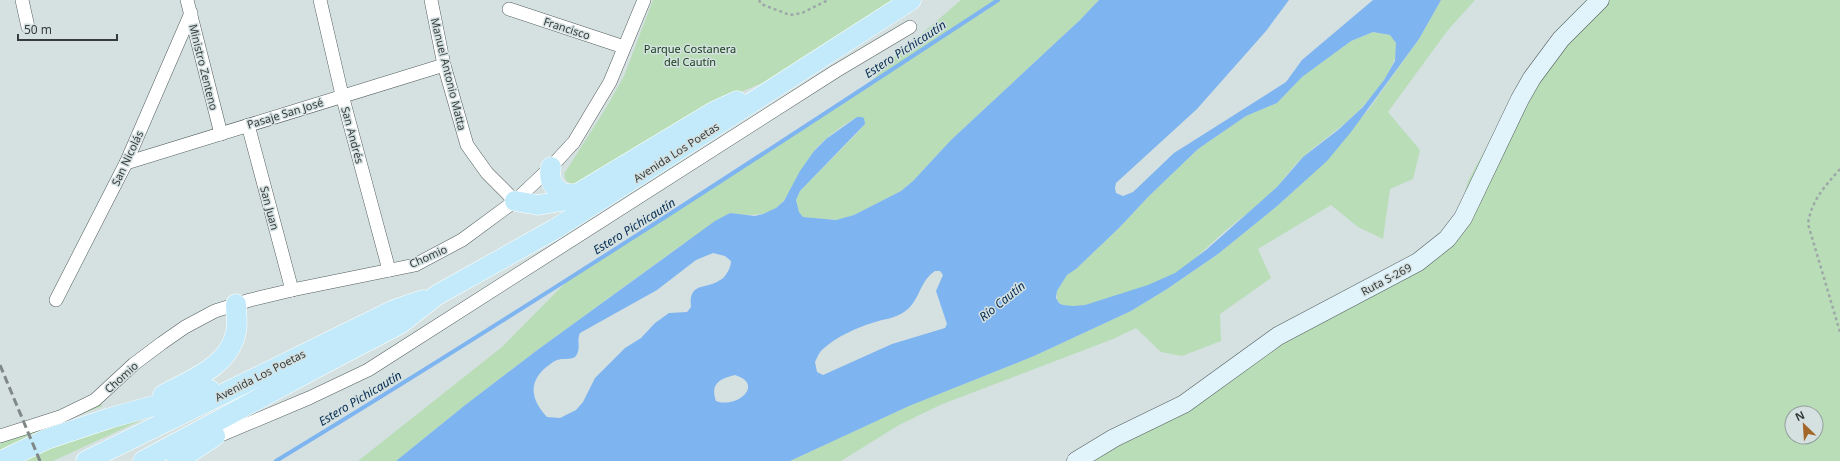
<svg xmlns="http://www.w3.org/2000/svg" width="1840" height="461" viewBox="0 0 1840 461" font-family="'Noto Sans',sans-serif">
<rect width="100%" height="100%" fill="#d5e1e1"/>
<!-- green -->
<g fill="#b8ddb7" fill-rule="evenodd">
<path d="M653 0H898L775 78 703 107 635 147 593 176 574 185 566 181 564 174 606 108 624 76Z"/>
<path d="M961 0H1099L1080 20 951 140 913 181 901 191 854 215 836 220 803 217 799 212 796 200 800 191 861 129 857 117C842 126 824 138 814 151 784 190 792 223 730 213L680 246 536 351 464 406 396 461H358L502 347 569 279 667 217 867 86 889 62Z"/>
<path d="M1441 0H1475L1448 30 1388 112 1420 150 1413 179 1390 189 1383 239 1358 227 1331 205 1258 249 1271 278 1220 314 1221 341 1182 356 1161 352 1136 328 1113 339 940 405 899 425 841 461H790L909 406 1034 356 1131 311 1167 289 1218 254 1276 207 1306 180 1369 109 1419 39Z"/>
<path d="M1595 0H1840V461H1090L1111 448 1188 411 1287 341 1456 229 1468 181 1507 110ZM1792 413H1816V437H1792Z"/>
<path d="M1373 32 1390 35C1414 52 1366 105 1352 117 1336 132 1318 143 1303 157 1293 166 1286 177 1277 187 1261 204 1242 217 1224 232 1208 246 1194 261 1176 273 1155 286 1123 294 1099 301 1087 305 1066 312 1057 300V291L1067 275 1076 269 1120 227 1148 197 1198 149 1246 116 1277 103 1302 77 1351 41Z"/>
<path d="M95 400 103 406 54 425 0 453V436Z"/>
<path d="M172 406 53 461H13Z"/>
</g>
<!-- water -->
<path fill="#7eb4f0" fill-rule="evenodd" d="M1099 0H1289L1266 31 1197 109 1116 183 1115 188 1116 193 1123 196 1133 192 1174 153 1286 82 1302 60 1373 0H1441L1419 39 1351 132 1327 161 1276 207 1218 254 1167 289 1131 311 1034 356 909 406 790 461H396L464 406 536 351 715 221 730 213 755 216 763 214 776 208 784 201 800 171 814 151 826 139 857 117H861L864 118 865 124 800 191 796 200 799 212 803 217 836 220 854 215 901 191 913 181 951 140 1080 20ZM1373 32 1390 35 1396 43 1395 61 1384 80 1363 107 1338 130 1303 157 1277 187 1206 250 1175 273 1148 285 1085 305 1073 306 1063 305 1059 303 1056 298 1057 291 1067 275 1076 269 1120 227 1148 197 1198 149 1246 116 1277 103 1302 77 1351 41ZM713 253 725 256 731 261C731 266 729 269 727 273 725 276 723 279 720 280 707 290 688 281 691 307L687 312 669 313 655 323 641 338 625 348 595 378 583 402 576 410 560 418 547 417C533 402 527 385 544 369 548 366 552 362 557 360 563 358 569 360 575 357 582 349 576 342 580 333L657 290 696 260ZM935 271H940L943 275 936 291 947 324 945 328 892 344 823 375 817 372 815 362C817 358 819 352 823 349 836 337 856 328 872 323 883 319 894 319 904 312 920 302 919 281 935 271ZM735 375C765 384 737 409 716 401 710 384 719 379 735 375Z"/>
<g fill="none" stroke-linecap="round" stroke-linejoin="round">
<!-- stream -->
<path stroke="#7eb4f0" stroke-width="4" d="M276 461C520 313 759 157 998 0"/>
<defs>
<g id="street">
<path d="M22 0 28 27"/>
<path d="M187 0 221 134"/>
<path d="M320 0 342 95 389 270"/>
<path d="M431 0 444 65 467 145 487 173 515 201"/>
<path d="M509 9 624 47"/>
<path d="M248 125 292 290"/>
<path d="M126 163 444 65"/>
<path d="M56 300 126 163 191 13"/>
<path d="M0 436 60 417 95 400 134 364 162 343 185 327 215 311 250 300 292 290 415 265 462 240 515 201 551 167 574 142 610 82 644 0"/>
<path d="M209 440 309 398 368 370 836 71 910 27"/>
</g>
<path id="secondary" d="M1076 461 1114 438 1184 404 1278 336 1418 262 1447 239 1463 218 1520 99 1532 78 1561 39 1600 0"/>
<g id="primary">
<path d="M551 167C547 186 561 198 579 193"/>
<path d="M515 201 538 205 567 200 715 111 737 101"/>
<path d="M163 395C190 380 229 367 236 332 238 324 236 313 236 304"/>
<path d="M1 461 47 439 110 418 210 390"/>
<path d="M86 461 394 310 423 300"/>
<path d="M143 461 329 361 400 324 437 295 555 229 911 0"/>
<path d="M177 461 215 436"/>
</g>
</defs>
<!-- street casing -->
<use href="#street" stroke="#535d5d" stroke-width="14"/>
<!-- secondary casing -->
<use href="#secondary" stroke="#535d5d" stroke-width="19"/>
<!-- primary casing -->
<use href="#primary" stroke="#fff" stroke-width="21"/>
<!-- path -->
<g stroke="#9fa8a8" stroke-width="2.5" stroke-dasharray="3 3" stroke-linecap="butt">
<path d="M759 0 761 4 790 15 802 13 828 0"/>
<path d="M1840 169C1825 186 1811 201 1808 224L1840 332"/>
</g>
<!-- street -->
<use href="#street" stroke="#fff" stroke-width="13"/>
<!-- secondary -->
<use href="#secondary" stroke="#e1f4fc" stroke-width="18"/>
<!-- primary -->
<use href="#primary" stroke="#c3eafa" stroke-width="20"/>
<!-- rail -->
<path stroke="#808888" stroke-width="3" stroke-dasharray="8 4" stroke-linecap="butt" d="M0 365 40 461"/>
</g>
<g text-anchor="middle" dominant-baseline="central" stroke-width="3" stroke-linejoin="round" paint-order="stroke">
<!-- street labels -->
<g font-size="11" fill="#363b3b" stroke="#d5e1e1">
<text transform="translate(567 28) rotate(18)">Francisco</text>
<text transform="translate(204 67) rotate(76)">Ministro Zenteno</text>
<text transform="translate(449 74) rotate(76)">Manuel Antonio Matta</text>
<text transform="translate(285 113) rotate(-17)">Pasaje San José</text>
<text transform="translate(353 135) rotate(75)">San Andrés</text>
<text transform="translate(676 152) rotate(-33)">Avenida Los Poetas</text>
<text transform="translate(127 158) rotate(-65)">San Nicolás</text>
<text transform="translate(270 208) rotate(75)">San Juan</text>
<text transform="translate(428 256) rotate(-24)">Chomio</text>
<text transform="translate(1386 279) rotate(-28)">Ruta S-269</text>
<text transform="translate(260 375) rotate(-27)">Avenida Los Poetas</text>
<text transform="translate(121 377) rotate(-42)">Chomio</text>
</g>
<!-- park labels -->
<g font-size="11" fill="#123b14" stroke="#d5e1e1">
<text x="690" y="48">Parque Costanera<tspan x="690" dy="13">del Cautín</tspan></text>
</g>
<!-- water labels -->
<g font-size="12" font-style="italic" fill="#032b50" stroke="#d5e1e1">
<text transform="translate(905 49) rotate(-33)">Estero Pichicautín</text>
<text transform="translate(634 226) rotate(-32)">Estero Pichicautín</text>
<text transform="translate(1002 301) rotate(-39)">Río Cautín</text>
<text transform="translate(360 398) rotate(-31)">Estero Pichicautín</text>
</g>
</g>
<!-- north arrow -->
<g transform="translate(1804 425) rotate(335)"><circle r="19" fill="#d5e1e1" stroke="#959f9f"/>
<path d="M0-3L7 15L0 10L-7 15Z" fill="#a36829"/>
<text y="-6" font-size="11" font-weight="bold" text-anchor="middle" fill="#363b3b">N</text>
</g>
<!-- scale -->
<path d="M18 34v6h99v-6" fill="none" stroke="#363b3b" stroke-width="2"/>
<text x="24" y="34" font-size="12" fill="#363b3b" stroke="#d5e1e1" stroke-width="3" paint-order="stroke">50 m</text>
</svg>
